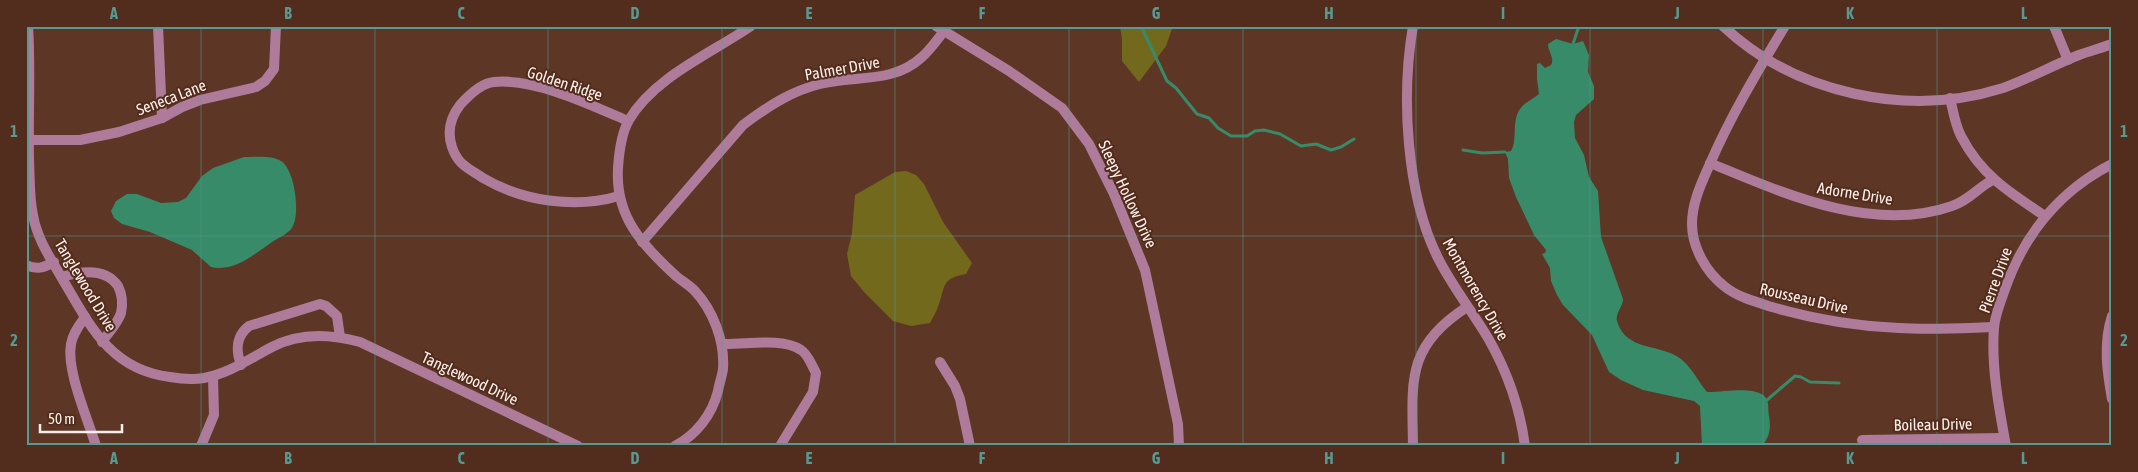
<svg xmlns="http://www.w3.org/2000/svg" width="2138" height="472" viewBox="0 0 2138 472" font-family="'Asap Condensed',sans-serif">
<rect width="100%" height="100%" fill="#5d3626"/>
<!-- green -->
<g fill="#72691d">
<path d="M1120 26H1173L1166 46 1139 82 1122 61V39Z"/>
<path d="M906 171 916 175 924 184 943 222 972 263 966 274C942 279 946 283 939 304 937 311 933 317 930 323L911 326 893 321 864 292 851 276 847 254 852 233 855 195 895 172Z"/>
</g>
<!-- water -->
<g fill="#378b68">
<path d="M1556 39 1573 44 1583 41 1589 55 1588 72 1594 86V99L1576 115 1574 122 1575 138 1584 155 1589 177 1598 191 1601 237 1623 299C1623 307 1615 313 1617 321 1626 352 1660 343 1681 359 1693 369 1697 380 1707 392 1721 393 1760 384 1767 400 1769 405 1768 412 1769 416 1771 427 1770 437 1762 446H1702L1700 406 1694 401 1643 390 1621 380 1609 372 1592 335 1563 305 1557 295 1551 281 1550 268 1542 254 1545 253 1546 250 1534 235 1516 197 1509 178 1508 159 1505 152 1511 151C1518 140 1511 122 1520 109 1525 102 1533 99 1539 94L1537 79V64L1540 63 1545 68 1551 65C1555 58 1548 52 1548 44Z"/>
<path d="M244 157C255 157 272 155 281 161 295 170 300 212 293 226 290 233 278 238 272 242 253 255 235 272 211 267L192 250 150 232 122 224 114 218 111 211 116 201 127 194H137L161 203 178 202 186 198 202 176 213 168Z"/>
</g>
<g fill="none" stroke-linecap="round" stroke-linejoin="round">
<!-- stream -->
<g stroke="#378b68" stroke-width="3">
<path d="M1141 26 1167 81 1176 88 1197 114 1209 118 1218 128 1231 136H1247L1255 131 1264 130 1280 134 1301 146 1316 144 1331 150 1341 147 1354 139"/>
<path d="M1573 44 1579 26"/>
<path d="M1463 150 1482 153 1505 152"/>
<path d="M1767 400 1795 376 1801 377 1810 382 1839 383"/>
</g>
<!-- minor -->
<g stroke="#ae7c9a" stroke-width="10">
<path d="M28 26C31 70 28 115 29 159 30 178 29 197 33 215 37 239 51 259 63 280 90 326 111 370 170 377 181 379 193 380 204 378 230 373 249 359 272 347 300 332 331 334 360 342L578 446"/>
<path d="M158 26 162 118"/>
<path d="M936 26 1009 71 1062 108 1089 144 1114 194 1145 270 1178 424 1179 446"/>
<path d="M1413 26C1401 96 1406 194 1438 258 1452 286 1472 311 1488 338 1507 371 1520 408 1525 446"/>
<path d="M1723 26C1795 94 1908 118 2003 88 2029 79 2053 65 2079 55 2090 51 2101 48 2112 44"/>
<path d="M1785 26C1757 72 1730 117 1709 166 1701 184 1692 203 1692 224 1692 247 1706 272 1724 286 1737 297 1756 302 1772 307 1813 319 1857 326 1899 328 1931 330 1963 328 1994 327"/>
<path d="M2054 26 2068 60"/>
<path d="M1950 98C1953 110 1955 125 1961 136 1981 175 2010 193 2045 216"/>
<path d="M29 140H80L119 132 162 118 182 107 200 100 256 87 265 81 274 69 276 26"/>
<path d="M1710 163C1783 193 1872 234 1952 206 1970 200 1978 187 1993 180"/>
<path d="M619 196C575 209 522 201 483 178 468 168 458 165 452 147 447 132 450 118 460 105 468 96 482 83 494 82 535 78 591 105 628 121"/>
<path d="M642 242 743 125C767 107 791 91 820 84 855 75 893 84 922 57 930 50 937 40 944 31"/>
<path d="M26 265C37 270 43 268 54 262"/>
<path d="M62 277C81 271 105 267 118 286 122 294 123 304 121 313 118 323 108 333 102 342"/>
<path d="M2112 316C2103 344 2107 371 2112 399"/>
<path d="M85 317C79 326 73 333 71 344 66 371 88 419 96 446"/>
<path d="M722 344C745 345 782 337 801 350 808 354 812 366 816 373L813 392 780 446"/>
<path d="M940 362 955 386 960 399 970 446"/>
<path d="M241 365C236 351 235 337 249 326L320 304 326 306 337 316 340 337"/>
<path d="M1862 440 2004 438"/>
<path d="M201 446 214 415 213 376"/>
<path d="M675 446C696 435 712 415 718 391 719 384 722 377 723 369 725 341 713 310 694 290 689 285 682 281 676 276 642 245 615 216 618 168 619 153 622 132 629 120 654 77 712 53 751 26"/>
<path d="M1413 446C1412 381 1406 346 1467 307"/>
<path d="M2006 446C1999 408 1991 367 1994 328 1995 315 2000 304 2004 292 2023 236 2059 191 2112 164"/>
</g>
</g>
<!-- grid -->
<path fill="none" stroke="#579a93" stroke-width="1" stroke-opacity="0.55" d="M201 26V446M375 26V446M548 26V446M722 26V446M895 26V446M1069 26V446M1243 26V446M1416 26V446M1590 26V446M1763 26V446M1937 26V446M26 236H2112"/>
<g text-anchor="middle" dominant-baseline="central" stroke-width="4" stroke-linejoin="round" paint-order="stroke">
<!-- street labels -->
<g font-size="16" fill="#feefe9" stroke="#522c1c">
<text transform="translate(842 68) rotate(-10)">Palmer Drive</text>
<text transform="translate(565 83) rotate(18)">Golden Ridge</text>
<text transform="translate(171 97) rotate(-21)">Seneca Lane</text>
<text transform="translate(1855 193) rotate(9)">Adorne Drive</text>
<text transform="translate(1128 194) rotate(65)">Sleepy Hollow Drive</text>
<text transform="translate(1995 280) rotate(-70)">Pierre Drive</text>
<text transform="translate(86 285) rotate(59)">Tanglewood Drive</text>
<text transform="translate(1476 289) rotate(60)">Montmorency Drive</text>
<text transform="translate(1804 298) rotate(13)">Rousseau Drive</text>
<text transform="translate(470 378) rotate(25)">Tanglewood Drive</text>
<text transform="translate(1933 424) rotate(-1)">Boileau Drive</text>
</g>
</g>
<!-- border -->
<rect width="2138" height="472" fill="none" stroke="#522c1c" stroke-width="55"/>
<!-- scale -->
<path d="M40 424v8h82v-8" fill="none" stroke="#feefe9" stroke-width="2.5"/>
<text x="48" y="424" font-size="15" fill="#feefe9" stroke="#522c1c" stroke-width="4" paint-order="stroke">50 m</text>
<rect x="28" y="28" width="2082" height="416" fill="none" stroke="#579a93" stroke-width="2"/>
<g font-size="16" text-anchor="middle" font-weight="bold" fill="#579a93">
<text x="114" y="19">A</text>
<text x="288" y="19">B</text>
<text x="461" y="19">C</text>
<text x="635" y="19">D</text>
<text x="809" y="19">E</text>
<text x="982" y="19">F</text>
<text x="1156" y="19">G</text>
<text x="1329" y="19">H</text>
<text x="1503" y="19">I</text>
<text x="1677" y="19">J</text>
<text x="1850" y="19">K</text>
<text x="2024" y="19">L</text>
<text x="14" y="137">1</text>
<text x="2124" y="137">1</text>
<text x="14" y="346">2</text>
<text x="2124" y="346">2</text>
<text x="114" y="464">A</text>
<text x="288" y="464">B</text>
<text x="461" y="464">C</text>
<text x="635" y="464">D</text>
<text x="809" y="464">E</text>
<text x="982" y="464">F</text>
<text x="1156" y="464">G</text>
<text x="1329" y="464">H</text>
<text x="1503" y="464">I</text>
<text x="1677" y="464">J</text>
<text x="1850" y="464">K</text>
<text x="2024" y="464">L</text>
</g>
</svg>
